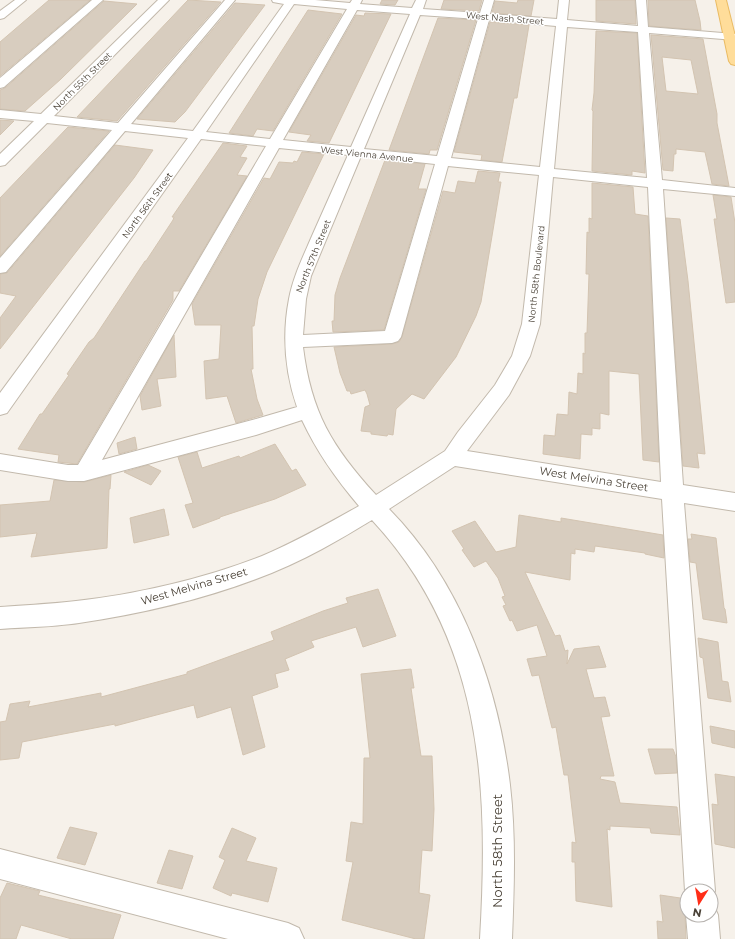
<svg xmlns="http://www.w3.org/2000/svg" width="735" height="939" viewBox="0 0 735 939" font-family="Montserrat,sans-serif">
<rect width="100%" height="100%" fill="#f6f1ea"/>
<!-- building -->
<g fill="#d8cdbf" stroke="#d3c4b1" fill-rule="evenodd">
<path d="M49 0H90L0 76V42Z"/>
<path d="M188 0 221 2 117 121 77 117Z"/>
<path d="M382 0H398L395 5 380 4Z"/>
<path d="M444 0H482L479 11 441 9Z"/>
<path d="M518 0H534L531 16 492 13 495 1 517 3Z"/>
<path d="M596 0H635L636 24 596 21Z"/>
<path d="M648 0H695L700 21 701 30 649 26Z"/>
<path d="M104 1 137 4 61 79 25 111 0 109V90L5 88Z"/>
<path d="M235 3 265 5 185 112 175 122 137 119Z"/>
<path d="M308 10 342 14 273 131 257 129 253 136 229 133Z"/>
<path d="M365 13 391 14 329 143 307 141 311 135 289 132 356 15 364 16Z"/>
<path d="M438 18 476 20 437 150H430L429 154 389 150Z"/>
<path d="M490 22 529 25 517 98H514L502 162 481 160 482 155 454 152Z"/>
<path d="M596 31 637 33 645 173 632 171V175L592 171 593 111 592 110 594 93Z"/>
<path d="M651 35 703 39 717 114V123L729 186 712 184 705 152 676 149V154H674L673 171 663 170ZM662 57 691 60 698 94 666 91Z"/>
<path d="M0 120 14 121 0 135Z"/>
<path d="M68 127 109 131 0 256V198Z"/>
<path d="M223 143 247 146 240 157 247 158 237 175 247 176 179 291H173V300L77 464 58 462 59 455 18 449 40 414H42L69 375 67 374 89 342 94 338 145 261H146L173 220 174 217H172Z"/>
<path d="M115 145 153 150 134 178 0 349V318L16 296 0 293V274L7 273Z"/>
<path d="M302 152 324 154 267 272 258 299 254 326H252L253 369H251L257 399 263 415 236 423 227 396 206 399 204 361 219 359 221 325H195L192 304 264 178 270 179 279 162 293 163 294 161 297 162Z"/>
<path d="M385 160 425 164 418 189H426L384 330 333 332 332 321H334L335 295 340 278Z"/>
<path d="M478 171 500 173 498 182H501L481 302 476 316 456 357 424 399 412 394 396 409 393 435 388 434 387 436 371 434V432L361 431 365 407 370 405 367 394 365 390 351 394 350 391H347L340 373 334 347 392 344 399 342 402 337 443 191 455 193 458 181 475 183Z"/>
<path d="M592 183 633 187 635 214 648 216 659 462 643 460 639 374 609 371V415L600 413V429L592 428V435L581 434 580 459 543 454 544 435 555 436 557 414 568 415 569 392 577 394 578 373 583 374V353L585 354V333H587L589 274H586L587 232 589 233V218L592 219Z"/>
<path d="M713 195 731 197 735 223V302L726 303 714 219H717Z"/>
<path d="M666 218 680 219 688 281 705 454 697 453 699 468 683 466Z"/>
<path d="M174 335 176 377 157 379 161 406 142 410 140 396Z"/>
<path d="M135 437 137 449 119 454 117 443Z"/>
<path d="M275 444 292 471 296 469 306 485 275 499 220 517V518L193 528 185 505 193 503 178 457 197 452 202 468 239 456 240 458Z"/>
<path d="M148 465 161 471 151 485 124 472Z"/>
<path d="M111 475 110 489H109L107 548 31 557 37 533 0 537V505L50 501 54 480 84 482Z"/>
<path d="M164 509 169 535 134 543 130 518Z"/>
<path d="M519 515 561 522V518L663 535 664 558 645 554V553L595 546 594 552 575 549V554L571 553 570 580 525 572 555 636 560 635 565 651 568 650 567 664 574 649 599 646 606 667 586 669 594 698 605 697 610 716 601 717 614 776H601L600 779 615 782 620 803 677 807 680 835 651 833 650 828 610 826V830L607 829 612 907 576 901 575 862H572V842L576 843 568 775H564L556 727 552 728 539 675 532 676 527 659 547 656 537 625 517 631 512 620 510 621 503 606 506 605 502 597 505 596 498 578 486 561 474 567 462 550 464 549 452 531 475 521 496 552 516 547Z"/>
<path d="M691 534 716 538 724 608 725 609 727 623 703 619 696 563 690 562 688 539H692Z"/>
<path d="M378 589 396 636 363 647 356 627 311 641 314 647 285 659 289 670 275 674 278 687 252 696 265 747 243 755 231 707 197 718 194 705 115 726V724L22 742 19 758 0 760V722L6 721 10 704 30 701 28 707 101 693V697L187 674V672L274 640 271 632 323 611 348 603 346 598Z"/>
<path d="M698 638 718 642 722 681 728 682 731 702 708 698 703 658 700 657Z"/>
<path d="M411 669 414 688H411L421 756H432L434 809 432 851 422 850 419 893 430 895 424 939H416L342 920 353 862 346 861 351 822 363 824 364 758H370L361 674Z"/>
<path d="M710 726 735 731V748L712 743Z"/>
<path d="M648 749H673L676 757 677 773 655 774Z"/>
<path d="M715 774 735 777V848L715 844 712 804 718 805Z"/>
<path d="M70 827 97 833 85 865 57 858Z"/>
<path d="M232 828 256 838 246 861 277 868 268 902 232 893 231 896 213 888 225 860 219 857Z"/>
<path d="M169 850 193 856 182 889 157 883Z"/>
<path d="M7 883 40 891 38 895 121 915 113 939H72L21 925 16 939H0V898Z"/>
<path d="M660 895 687 899V912L685 915 686 939H658L657 921 663 922Z"/>
</g>
<g fill="none" stroke-linecap="round" stroke-linejoin="round">
<defs>
<g id="minor">
<path d="M15 0H26L4 18 0 19V11Z"/>
<path d="M92 0H103L4 87 0 88V78Z"/>
<path d="M158 0H169L54 116 118 123 225 0H235L131 124 193 131 284 4 273 2 272 0H315L350 3 352 0H362L360 4 412 8 416 0H426L423 9 480 13 484 0H494L490 14 557 19 559 0H569L567 20 638 26 636 0H646L648 27 735 34V40L649 33 662 180 735 188V196L663 189 683 485 735 493V511L684 503 715 891 711 901V891H687V897L685 891 662 499 455 466 389 509C461 582 498 685 510 785 516 836 514 888 512 939H480C489 786 483 639 372 520 355 530 339 540 322 549 249 589 160 611 79 623 53 627 26 627 0 629V607C25 605 51 604 76 601 134 595 207 578 262 556 295 542 327 524 359 506 336 479 317 452 302 420L256 435 84 481H68L0 470V454L68 465H78L266 146 201 139 7 413 0 415V393L188 138 125 131 6 272 0 273V258L112 130 47 123 5 165 0 166V154L34 121 0 118V110L41 114ZM294 4 347 9 270 139 206 132ZM357 10 410 14 351 147 283 140ZM420 15 478 19 437 156 364 149ZM489 20 556 26 540 167 451 158ZM567 27 638 32 647 178 554 169ZM279 148 348 155C336 182 324 209 312 236 303 257 293 277 289 299 282 335 285 372 297 407L256 419 102 460ZM361 156 435 164 385 331 303 335 306 299 311 276ZM448 166 539 175 522 324 512 356 495 385 458 432 445 451 376 495C332 447 311 412 303 347L392 343 398 341 401 337ZM553 177 648 187 661 482 467 451 509 395 530 356 540 324Z"/>
<path d="M0 849 288 923 299 928 304 939H228L0 879Z"/>
<path d="M711 903 713 904 718 915 720 939H688L686 915 687 914V915H711Z"/>
</g>
<path id="major" d="M716 0H726L735 36V65L731 64 729 61Z"/>
</defs>
<!-- minor casing -->
<use href="#minor" stroke="#c2b9ac" stroke-width="2"/>
<!-- major casing -->
<use href="#major" stroke="#eabb63" stroke-width="2"/>
<!-- minor -->
<use href="#minor" fill="#fff" fill-rule="evenodd"/>
<!-- major -->
<use href="#major" fill="#ffdd9a" fill-rule="evenodd"/>
</g>
<g text-anchor="middle" dominant-baseline="central" stroke-width="3" stroke-linejoin="round" paint-order="stroke">
<!-- far-street labels -->
<g font-size="9" fill="#4a4237" stroke="#fff">
<text transform="translate(505 18) rotate(5)">West Nash Street</text>
<text transform="translate(82 81) rotate(-45)">North 55th Street</text>
<text transform="translate(367 154) rotate(6)">West Vienna Avenue</text>
<text transform="translate(147 205) rotate(-54)">North 56th Street</text>
<text transform="translate(313 256) rotate(-68)">North 57th Street</text>
<text transform="translate(536 274) rotate(-84)">North 58th Boulevard</text>
</g>
<!-- street labels -->
<g font-size="11" fill="#4a4237" stroke="#fff">
<text transform="translate(594 479) rotate(9)">West Melvina Street</text>
<text transform="translate(194 586) rotate(-16)">West Melvina Street</text>
</g>
<!-- near-street labels -->
<g font-size="13" fill="#4a4237" stroke="#fff">
<text transform="translate(497 851) rotate(-90)">North 58th Street</text>
</g>
</g>
<!-- north arrow -->
<g transform="translate(699 903) rotate(191)"><circle r="19" fill="#ffffff" stroke="#b7b3af"/>
<path d="M0-3L7 15L0 10L-7 15Z" fill="#ff2e18"/>
<text y="-6" font-size="11" font-weight="bold" text-anchor="middle" fill="#4a4237">N</text>
</g>
</svg>
